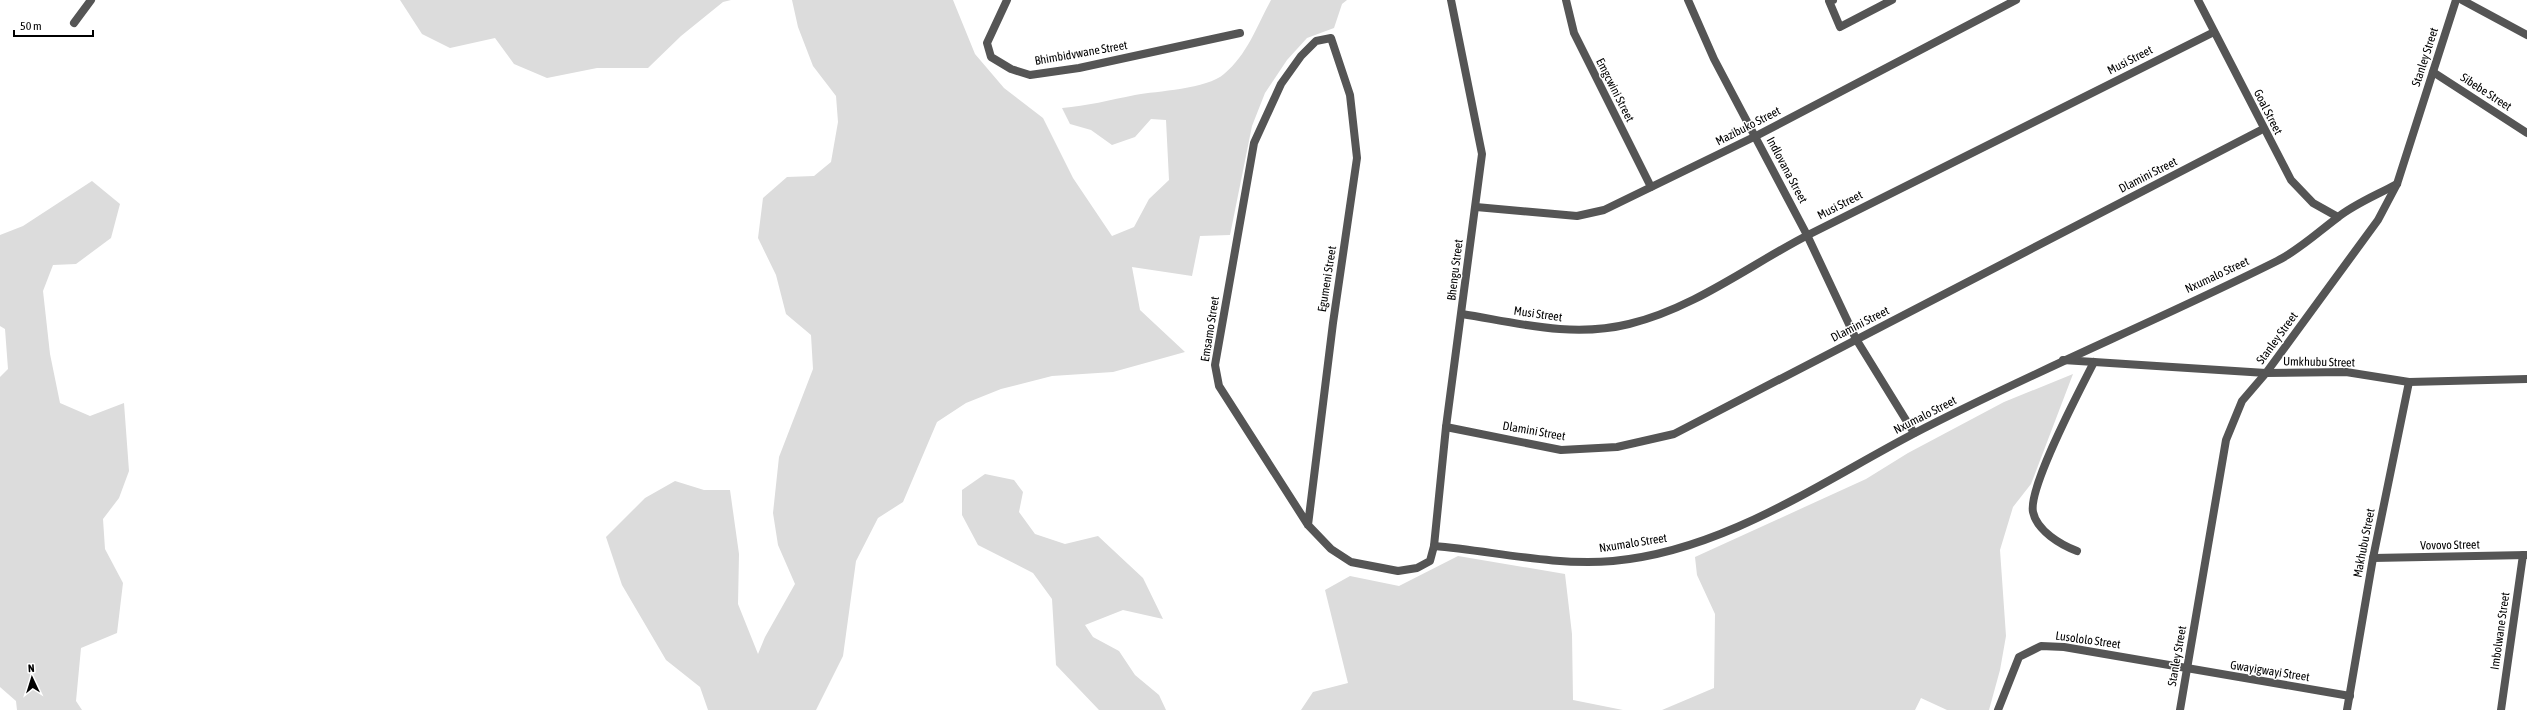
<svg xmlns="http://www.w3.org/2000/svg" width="2527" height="710" viewBox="0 0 2527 710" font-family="'Asap Condensed',sans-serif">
<rect width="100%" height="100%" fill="#fff"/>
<!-- green -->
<g fill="#dcdcdc">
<path d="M400 0H731L723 2 681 36 648 68H597L547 78 514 64 495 38 450 48 422 34Z"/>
<path d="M792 0H953L975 54 1004 88 1043 118 1073 178 1112 236 1134 227 1149 199 1169 180 1166 120 1151 119 1135 137 1112 145 1091 130 1070 124 1062 108C1087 106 1110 100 1135 95 1157 91 1207 89 1224 74 1247 55 1257 26 1271 0H1347L1342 4 1334 28 1307 38 1287 60 1265 93 1252 126 1230 235 1200 236 1192 276 1132 267 1140 310 1185 352 1113 372 1052 376 1001 389 966 403 937 422 903 502 878 518 856 561 843 656 816 710H708L700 687 666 660 622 585 606 537 645 498 675 481 704 490H730L739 554 738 604 758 654 765 637 795 584 778 545 773 513 779 457 813 369 811 335 786 314 776 275 758 238 763 198 787 177 814 176 831 162 838 122 836 96 813 66 798 27Z"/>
<path d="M92 181 120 204 111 238 76 264 53 265 43 291 50 354 60 403 90 416 124 403 129 471 119 498 103 519 105 549 123 583 117 633 81 648 76 701 82 710H17L16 701 0 687V377L8 369 5 329 0 326V235L23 226Z"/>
<path d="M2073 374 2031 484 2013 507 2000 550 2006 636 2000 670 1989 710H1947L1921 698 1915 710H1662L1714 688 1715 614 1697 575 1695 557 1866 479 1908 453 2004 402Z"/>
<path d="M985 474 1014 480 1023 492 1019 512 1035 534 1065 544 1098 536 1143 578 1163 619 1123 610 1085 625 1093 637 1119 651 1135 675 1159 695 1166 710H1099L1056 665 1052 599 1033 573 978 545 962 515V490Z"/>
<path d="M1458 556 1565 574 1572 634 1573 700 1623 710H1301L1313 692 1348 683 1325 590 1350 576 1399 586Z"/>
</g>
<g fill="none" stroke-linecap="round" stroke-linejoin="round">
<!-- minor -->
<g stroke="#555" stroke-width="8">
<path d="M1007 0 987 43 991 57 1011 69 1030 75 1079 68 1240 33"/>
<path d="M1566 0 1574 33 1651 187"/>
<path d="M1688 0 1714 59 1807 235 1856 339 1914 433"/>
<path d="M1833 0 1829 1 1840 27 1892 0"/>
<path d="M2198 0 2291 180 2313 203 2338 217"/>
<path d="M2462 0 2527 35"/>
<path d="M74 23 91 0"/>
<path d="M2433 72 2527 133"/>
<path d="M1476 207 1577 216 1604 210 1756 136 2016 0"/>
<path d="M1462 314C1518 323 1572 338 1629 324 1695 308 1751 264 1810 234 1944 166 2079 99 2214 32"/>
<path d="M2063 360 2266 373 2346 372 2409 382 2527 379"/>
<path d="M1446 427 1561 450 1617 447 1674 434 2263 129"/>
<path d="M1308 525 1333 323 1357 158 1350 95 1331 38 1316 41 1301 56 1281 84 1254 143 1215 365 1219 386 1308 525 1331 549 1351 562 1398 571 1417 568 1430 561 1434 546 1446 427 1482 154 1451 0"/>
<path d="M1434 546C1493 551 1553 566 1613 561 1723 551 1818 484 1913 434 2032 372 2157 321 2277 261 2299 250 2317 233 2337 218 2354 204 2377 195 2397 184"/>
<path d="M2077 551C2061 545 2037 531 2033 512 2028 487 2081 388 2094 362"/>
<path d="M2373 558 2527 555"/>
<path d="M1998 710 2019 657 2041 646 2064 647 2350 696"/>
<path d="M2180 710 2226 440 2242 401 2266 373 2378 220 2397 184 2456 0"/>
<path d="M2347 710 2373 558 2409 382"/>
<path d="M2501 710 2523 555"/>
</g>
</g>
<g text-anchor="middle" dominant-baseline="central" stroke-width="3" stroke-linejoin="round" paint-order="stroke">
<!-- street labels -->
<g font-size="12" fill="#000" stroke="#fff">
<text transform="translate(1081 53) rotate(-10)">Bhimbidvwane Street</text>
<text transform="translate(2425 57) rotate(-72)">Stanley Street</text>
<text transform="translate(2130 60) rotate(-27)">Musi Street</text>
<text transform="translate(1615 90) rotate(63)">Emgcwini Street</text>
<text transform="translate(2486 92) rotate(33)">Sibebe Street</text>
<text transform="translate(2268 112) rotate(63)">Goal Street</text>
<text transform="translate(1748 126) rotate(-27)">Mazibuko Street</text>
<text transform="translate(1787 170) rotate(62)">Indlovana Street</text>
<text transform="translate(2148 175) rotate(-27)">Dlamini Street</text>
<text transform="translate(1840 205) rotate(-27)">Musi Street</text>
<text transform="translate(1455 270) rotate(-83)">Bhengu Street</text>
<text transform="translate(2217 275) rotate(-25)">Nxumalo Street</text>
<text transform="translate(1327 279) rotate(-81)">Egumeni Street</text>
<text transform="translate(1538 314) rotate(8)">Musi Street</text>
<text transform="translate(1860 324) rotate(-27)">Dlamini Street</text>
<text transform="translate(1210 329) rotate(-81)">Emsamo Street</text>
<text transform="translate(2277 338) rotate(-54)">Stanley Street</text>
<text transform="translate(2319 362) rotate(1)">Umkhubu Street</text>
<text transform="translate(1925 415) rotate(-27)">Nxumalo Street</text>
<text transform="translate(1534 431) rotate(10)">Dlamini Street</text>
<text transform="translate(1633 543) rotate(-9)">Nxumalo Street</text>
<text transform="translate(2364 543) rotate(-79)">Makhubu Street</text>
<text transform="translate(2450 545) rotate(-1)">Vovovo Street</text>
<text transform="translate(2500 631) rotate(-82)">Imbolwane Street</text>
<text transform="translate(2088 640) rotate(8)">Lusololo Street</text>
<text transform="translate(2177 656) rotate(-80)">Stanley Street</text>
<text transform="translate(2270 671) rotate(9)">Gwayigwayi Street</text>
</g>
</g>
<!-- north arrow -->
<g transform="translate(32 678) rotate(356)" stroke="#ffffff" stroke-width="3" paint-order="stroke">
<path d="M0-3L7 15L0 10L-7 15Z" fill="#000000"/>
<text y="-6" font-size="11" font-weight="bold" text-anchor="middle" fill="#000000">N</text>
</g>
<!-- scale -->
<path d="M14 30v6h79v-6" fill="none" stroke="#000000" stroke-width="2"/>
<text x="20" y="30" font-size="12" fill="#000000" stroke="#ffffff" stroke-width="3" paint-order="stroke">50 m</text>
</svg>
